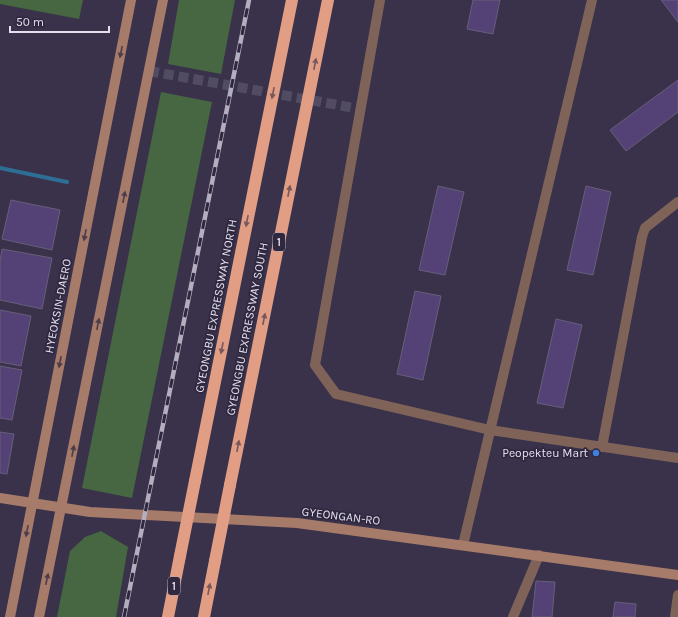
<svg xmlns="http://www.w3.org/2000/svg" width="678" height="617" viewBox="0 0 678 617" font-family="Karla,sans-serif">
<rect width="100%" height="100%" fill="#39324a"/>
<!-- green -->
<g fill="#466741">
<path d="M0 0H83L79 19 0 4Z"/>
<path d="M179 0H235L221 74 168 64Z"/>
<path d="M161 92 212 102 132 498 82 488Z"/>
<path d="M101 531 128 547 116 617H57L70 551 85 537Z"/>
</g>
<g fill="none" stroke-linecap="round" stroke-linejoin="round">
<!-- stream -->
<path stroke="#2e6e95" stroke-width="4" d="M0 168 67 182"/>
</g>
<!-- building -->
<g fill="#544277" stroke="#665f79">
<path d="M473 0H500L493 34 467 29Z"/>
<path d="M661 0H678V22Z"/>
<path d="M678 80V112L626 151 610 130Z"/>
<path d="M438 186 464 192 445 275 419 270Z"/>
<path d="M586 186 611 192 593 275 567 270Z"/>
<path d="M11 200 60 210 52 250 2 239Z"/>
<path d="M2 249 52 258 42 309 0 300V262Z"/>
<path d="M415 291 441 296 423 380 397 374Z"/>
<path d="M0 310 31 316 21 366 0 362Z"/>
<path d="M556 319 582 325 563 408 537 403Z"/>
<path d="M0 366 22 370 12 420 0 418Z"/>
<path d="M0 432 14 434 7 474 0 473Z"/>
<path d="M536 581 555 582 552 617H532Z"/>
<path d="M615 602 636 604 635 617H613Z"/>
</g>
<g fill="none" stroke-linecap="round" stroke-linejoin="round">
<!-- minor-tunnel -->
<path stroke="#524c63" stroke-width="10" stroke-dasharray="10 5" stroke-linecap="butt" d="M149 71 360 109"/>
<!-- minor -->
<g stroke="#7f6358" stroke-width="10">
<path d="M380 0 315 365 336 394 490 430 678 458"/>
<path d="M602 447 642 237 645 228 678 202"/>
<path d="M513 617 539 555"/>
<path d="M675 617 678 595"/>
</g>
<!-- tertiary -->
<path stroke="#7f6358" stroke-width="10" d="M463 545 592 0"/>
<!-- secondary -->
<g stroke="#a77b6a" stroke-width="10">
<path d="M0 498 90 512 297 523 678 575"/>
<path d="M10 617 131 0"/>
<path d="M39 617 163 0"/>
</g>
<!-- motorway -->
<g stroke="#e19e84" stroke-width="12">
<path d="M195 481 292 0"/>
<path d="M230 485 328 0"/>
<path d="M168 617 180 556"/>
<path d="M204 617 215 561"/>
</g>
<defs>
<path id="rail" d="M124 617 249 0"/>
</defs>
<!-- rail casing -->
<use href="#rail" stroke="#b3aec0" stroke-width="4.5"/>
<!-- rail -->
<use href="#rail" stroke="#2f283f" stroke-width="3" stroke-dasharray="9" stroke-linecap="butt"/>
<!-- motorway-bridge -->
<g stroke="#e19e84" stroke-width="12">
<path d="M180 556 195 481"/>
<path d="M215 561 230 485"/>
</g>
</g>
<!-- one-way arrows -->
<defs><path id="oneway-solid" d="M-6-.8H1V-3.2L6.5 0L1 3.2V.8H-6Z"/></defs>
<g fill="#4d3d4a">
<use href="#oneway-solid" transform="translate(121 52) rotate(101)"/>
<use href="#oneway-solid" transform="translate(124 197) rotate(-79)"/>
<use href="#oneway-solid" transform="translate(85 235) rotate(101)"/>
<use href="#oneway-solid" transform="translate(98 324) rotate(-79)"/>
<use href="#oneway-solid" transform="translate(60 362) rotate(101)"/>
<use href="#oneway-solid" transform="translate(73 451) rotate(-79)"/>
<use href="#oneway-solid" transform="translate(27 531) rotate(101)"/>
<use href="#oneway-solid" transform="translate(47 579) rotate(-78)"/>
</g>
<g fill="#76575b">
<use href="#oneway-solid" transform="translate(315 64) rotate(-79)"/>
<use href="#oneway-solid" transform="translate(273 93) rotate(101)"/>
<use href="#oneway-solid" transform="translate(289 191) rotate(-79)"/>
<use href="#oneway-solid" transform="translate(247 221) rotate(101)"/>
<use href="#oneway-solid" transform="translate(264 319) rotate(-79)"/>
<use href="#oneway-solid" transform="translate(222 348) rotate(101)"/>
<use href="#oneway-solid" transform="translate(238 446) rotate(-79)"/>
<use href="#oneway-solid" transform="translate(209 589) rotate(-79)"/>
</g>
<!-- markers -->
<circle fill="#3f7fe0" stroke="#2f283f" stroke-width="1.5" cx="596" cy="453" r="4"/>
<g text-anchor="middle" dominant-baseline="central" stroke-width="3.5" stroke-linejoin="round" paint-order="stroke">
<!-- shield labels -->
<g fill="#2f283f" stroke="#ada8ba" stroke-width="1">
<rect x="273" y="233" width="12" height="18" rx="3"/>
<rect x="168" y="577" width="12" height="18" rx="3"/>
</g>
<g font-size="11" font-weight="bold" fill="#e3dfef">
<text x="279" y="242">1</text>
<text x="174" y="586">1</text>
</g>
<!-- street labels -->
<g font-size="12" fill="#e3dfef" stroke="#2f283f">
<text transform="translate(58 306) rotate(-79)">HYEOKSIN-DAERO</text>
<text transform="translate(216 306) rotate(-79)">GYEONGBU EXPRESSWAY NORTH</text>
<text transform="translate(247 329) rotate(-79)">GYEONGBU EXPRESSWAY SOUTH</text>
<text transform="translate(341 516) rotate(7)">GYEONGAN-RO</text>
</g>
<!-- poi labels -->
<g font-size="12" fill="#e3dfef" stroke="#2f283f" text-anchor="end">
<text x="588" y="453">Peopekteu Mart</text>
</g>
</g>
<!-- scale -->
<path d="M10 26v6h99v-6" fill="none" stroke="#e3dfef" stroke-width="2"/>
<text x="16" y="26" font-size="12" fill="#e3dfef" stroke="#2f283f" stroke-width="3" paint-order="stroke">50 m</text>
</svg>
